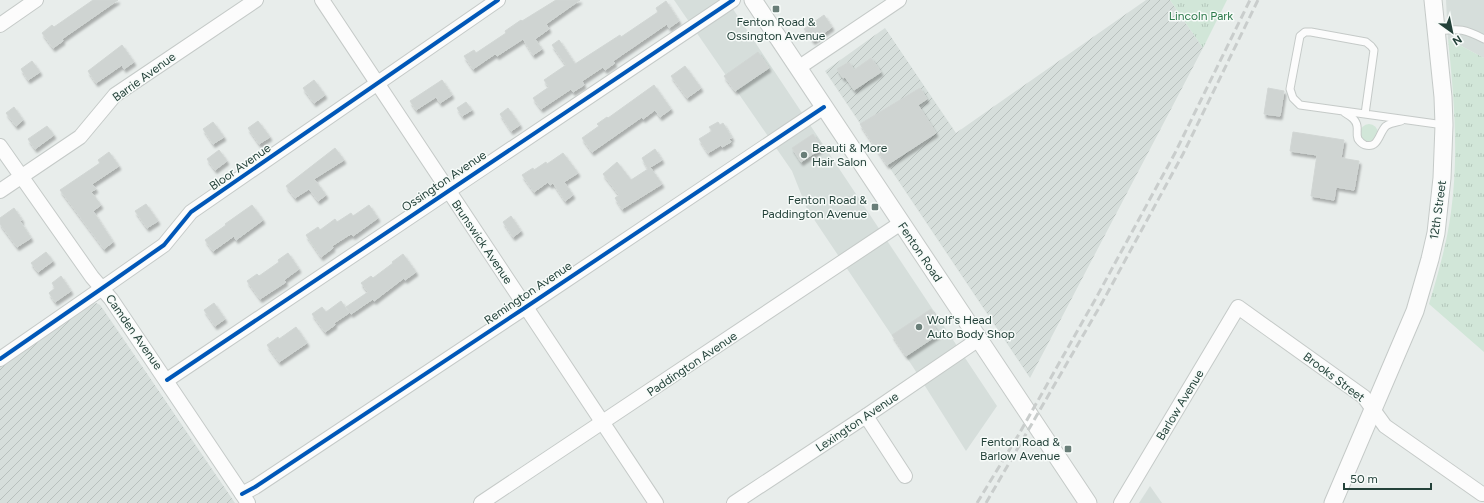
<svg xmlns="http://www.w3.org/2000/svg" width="1484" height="503" viewBox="0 0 1484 503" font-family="Figtree,sans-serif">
<defs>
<pattern id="industrial-furrows" width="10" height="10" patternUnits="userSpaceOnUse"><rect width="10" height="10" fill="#d6dedb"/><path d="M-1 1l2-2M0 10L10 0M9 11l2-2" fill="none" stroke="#b8c0bd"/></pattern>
<pattern id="park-tufts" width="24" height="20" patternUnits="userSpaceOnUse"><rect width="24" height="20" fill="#d1e6d8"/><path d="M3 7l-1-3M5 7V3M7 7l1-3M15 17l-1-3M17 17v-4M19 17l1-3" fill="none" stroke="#b3c6ba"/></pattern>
<filter id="shadow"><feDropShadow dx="2" dy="3.5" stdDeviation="1" flood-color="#0004"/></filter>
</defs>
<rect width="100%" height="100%" fill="#e8edeb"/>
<!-- built -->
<g fill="#d6dedb">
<path d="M674 0H727L997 406 966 451 913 367 807 209 792 171Z"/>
<path d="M1446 0H1484V58L1448 39Z"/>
<path d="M1150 486 1162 503H1139Z"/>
</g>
<!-- industrial -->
<g fill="url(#industrial-furrows)">
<path d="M1146 0H1170L1203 48 1030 378 825 71 885 28 956 133Z"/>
<path d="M96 303 100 305 103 309 235 503H0V365L87 305Z"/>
</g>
<!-- green -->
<circle fill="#d1e6d8" cx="1369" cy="133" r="9"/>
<!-- park -->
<g fill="url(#park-tufts)">
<path d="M1170 0H1227L1203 48Z"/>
<path d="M1448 39 1484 58V352L1429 304C1438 274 1447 243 1451 212 1459 154 1454 96 1448 39Z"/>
</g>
<!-- building -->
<g fill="#cfd4d2" stroke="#d1d6d4" filter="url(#shadow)">
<path d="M93 0H118L62 39 63 41 53 48 42 33 52 25 54 27Z"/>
<path d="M556 0H580L546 24 549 29 535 39 542 49 533 55 523 39 497 56 495 54 473 69 464 56 474 50 476 53 506 33 505 31 521 20 522 21Z"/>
<path d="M666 1 679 21 669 28 667 24 613 61 615 63 605 70 603 67 582 81 584 85 573 92 571 89 541 109 533 98 549 87 544 80 566 65 552 45 559 40 575 64 620 35 621 37 658 12 656 8Z"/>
<path d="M824 15 832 27 813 41 804 29Z"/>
<path d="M122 45 134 62 124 69 122 65 96 83 88 71Z"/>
<path d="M758 52 769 68 735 91 724 76Z"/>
<path d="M871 58 881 72 854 90 845 77 843 78 837 69 849 62 854 70Z"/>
<path d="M32 61 40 72 28 80 21 69Z"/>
<path d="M685 66 701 88 687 98 671 76Z"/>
<path d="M314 80 325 95 314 103 303 88Z"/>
<path d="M442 80 452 95 440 103 436 97 416 110 410 101Z"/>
<path d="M654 85 671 109 660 117 655 110 643 119 642 117 592 152 582 138 599 126 597 124 607 117 608 118Z"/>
<path d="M920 88 927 99 918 105 936 133 887 165 860 124Z"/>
<path d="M1268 88 1284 91 1280 116 1264 114Z"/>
<path d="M466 102 472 110 462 116 457 108Z"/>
<path d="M14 107 23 120 16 126 6 113Z"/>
<path d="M508 108 520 125 511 131 500 114Z"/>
<path d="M258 121 270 137 259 144 248 128Z"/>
<path d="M213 122 224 137 213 144 203 129Z"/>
<path d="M718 122 720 125 723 123 732 138 729 139 731 142 722 147 721 145 708 153 699 139 712 131 709 127Z"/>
<path d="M47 126 54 135 35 149 28 139Z"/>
<path d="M1293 132 1344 140 1341 158 1359 161 1354 190 1336 187 1334 200 1311 196 1317 155 1290 151Z"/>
<path d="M813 134 822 148 801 162 792 148Z"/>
<path d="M335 148 344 160 314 179 326 195 318 201 309 189 295 198 286 186Z"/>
<path d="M655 149 662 160 649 168 650 167 662 184 622 209 615 198 619 195 603 174 617 162 631 180 648 169 642 158Z"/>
<path d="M219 150 227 161 215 170 207 159Z"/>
<path d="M109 152 119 166 92 184 96 189 91 192 101 205 93 211 113 242 104 249 60 190 100 163 98 160Z"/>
<path d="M563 153 578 173 564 182 573 195 565 201 553 183 550 185 548 182 534 192 522 175 533 168 534 170 546 162 547 164Z"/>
<path d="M146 204 158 221 147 228 135 211Z"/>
<path d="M252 205 263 220 236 240 234 236 213 251 205 240 226 225 225 224Z"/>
<path d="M369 205 378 218 353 236 351 234 349 236V235L332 246 333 248 321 257 306 235 318 227 320 230 335 219 337 222 351 213 353 216Z"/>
<path d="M14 208 22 220 20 221 31 238 17 247 0 224V218Z"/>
<path d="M511 216 521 231 513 237 503 222Z"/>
<path d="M46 252 53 261 38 272 31 263Z"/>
<path d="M288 253 299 269 284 280 286 282 260 299 247 281 257 274 259 276 279 262 278 260Z"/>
<path d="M403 254 416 272 405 280 404 278 374 301 373 299 351 314 346 307 368 292 361 283 371 276 373 278 393 263 392 262Z"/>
<path d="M61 276 71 291 55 302 49 293 55 288 52 283Z"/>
<path d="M341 301 349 313 334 323 335 325 325 332 312 314 322 307 326 312Z"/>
<path d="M214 303 225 319 215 326 204 310Z"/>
<path d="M931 309 936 316 930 320 939 334 906 356 892 335Z"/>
<path d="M296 327 307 343 279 362 267 345 278 337 279 339Z"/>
</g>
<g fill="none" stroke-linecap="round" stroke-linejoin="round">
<defs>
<g id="service">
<path d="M1436 31C1460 29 1463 28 1484 39"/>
<path d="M1345 113C1350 116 1356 119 1357 126 1358 131 1356 134 1358 139 1360 142 1362 144 1365 145 1379 149 1379 132 1386 126 1390 123 1397 122 1401 121"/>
<path d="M1365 114 1374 50 1371 46 1366 42 1311 32H1305L1300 36 1290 89 1293 98 1300 105 1444 125"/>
</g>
<g id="minor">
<path d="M322 0 656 503"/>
<path d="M0 25 36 0"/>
<path d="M798 68 899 0"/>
<path d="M0 146 92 277 111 299 248 503"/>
<path d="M0 191 80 137 115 95 256 0"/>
<path d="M0 359 114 280 164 245 191 212 498 0"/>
<path d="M167 380 733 0"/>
<path d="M866 416 905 476"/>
<path d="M242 494 255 487 526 307 824 107"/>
<path d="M481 503 901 223"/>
<path d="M734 503 866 416 979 339"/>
<path d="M1121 503 1238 307 1364 397 1385 426 1482 494"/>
</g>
<g id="tertiary">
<path d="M753 0 1088 503"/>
<path d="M1333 503 1415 311 1430 259 1436 233 1442 178 1444 125 1443 97 1433 0"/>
</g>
</defs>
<!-- service casing -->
<use href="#service" stroke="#c5cac8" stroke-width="9"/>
<!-- minor casing -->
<use href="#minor" stroke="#c5cac8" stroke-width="16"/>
<!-- tertiary casing -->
<use href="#tertiary" stroke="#c5cac8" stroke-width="19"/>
<!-- service -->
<use href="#service" stroke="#fcfcfc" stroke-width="7"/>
<!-- minor -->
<use href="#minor" stroke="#fcfcfc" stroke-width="14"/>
<!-- tertiary -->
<use href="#tertiary" stroke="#fcfcfc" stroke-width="17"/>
<!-- rail -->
<g stroke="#c9cdcc" stroke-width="3" stroke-dasharray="8 4" stroke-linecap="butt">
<path d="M977 503 1019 434 1096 298 1175 153 1250 0"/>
<path d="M986 503 1103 301 1183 154 1258 0"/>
</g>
<defs>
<g id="cycleway">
<path d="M0 359 114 280 164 245 191 212 498 0"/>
<path d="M167 380 733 0"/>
<path d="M242 494 255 487 526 307 824 107"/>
</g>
</defs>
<!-- cycleway casing -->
<use href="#cycleway" stroke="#f7fbf9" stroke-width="6"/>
<!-- cycleway -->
<use href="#cycleway" stroke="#0057b8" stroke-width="4"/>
</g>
<!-- markers -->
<g fill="#697e78" stroke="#f7fbf9" stroke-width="1.5">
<rect x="772" y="5" width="8" height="8" rx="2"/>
<circle cx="804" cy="155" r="4"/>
<rect x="871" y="203" width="8" height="8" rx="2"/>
<circle cx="919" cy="327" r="4"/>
<rect x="1064" y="445" width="8" height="8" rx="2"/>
</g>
<g text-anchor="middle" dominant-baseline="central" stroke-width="3" stroke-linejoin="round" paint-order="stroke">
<!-- park labels -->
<g font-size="12" fill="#2d7a4b" stroke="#f7fbf9">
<text x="1201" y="16">Lincoln Park</text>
</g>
<!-- poi labels -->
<g font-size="12" fill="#24423a" stroke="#f7fbf9" text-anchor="start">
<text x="776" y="22" text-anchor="middle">Fenton Road &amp;<tspan x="776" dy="14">Ossington Avenue</tspan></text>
<text x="812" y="148">Beauti &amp; More<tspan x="812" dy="14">Hair Salon</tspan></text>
<text x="867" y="200" text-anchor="end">Fenton Road &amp;<tspan x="867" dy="14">Paddington Avenue</tspan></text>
<text x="927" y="320">Wolf's Head<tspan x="927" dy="14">Auto Body Shop</tspan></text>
<text x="1060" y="442" text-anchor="end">Fenton Road &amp;<tspan x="1060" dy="14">Barlow Avenue</tspan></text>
</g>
<!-- street labels -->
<g font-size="12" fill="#24423a" stroke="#f7fbf9">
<text transform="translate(144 77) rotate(-36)">Barrie Avenue</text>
<text transform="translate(240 167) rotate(-35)">Bloor Avenue</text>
<text transform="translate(444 181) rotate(-34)">Ossington Avenue</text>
<text transform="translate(1438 210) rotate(-82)">12th Street</text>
<text transform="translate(482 242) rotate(56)">Brunswick Avenue</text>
<text transform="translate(920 252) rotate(56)">Fenton Road</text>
<text transform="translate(528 293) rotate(-34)">Remington Avenue</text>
<text transform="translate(134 332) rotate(55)">Camden Avenue</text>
<text transform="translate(692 364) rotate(-34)">Paddington Avenue</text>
<text transform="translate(1334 377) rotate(37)">Brooks Street</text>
<text transform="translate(1180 405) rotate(-59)">Barlow Avenue</text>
<text transform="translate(857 422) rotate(-34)">Lexington Avenue</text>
</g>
</g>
<!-- north arrow -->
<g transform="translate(1452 32) rotate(147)" stroke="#f7fbf9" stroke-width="3" paint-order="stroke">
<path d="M0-3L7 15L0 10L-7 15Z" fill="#24423a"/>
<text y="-6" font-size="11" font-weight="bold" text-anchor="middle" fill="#24423a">N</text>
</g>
<!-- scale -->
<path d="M1344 483v6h87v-6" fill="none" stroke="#24423a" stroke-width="2"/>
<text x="1350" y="483" font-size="12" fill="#24423a" stroke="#f7fbf9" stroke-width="3" paint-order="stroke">50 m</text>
</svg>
